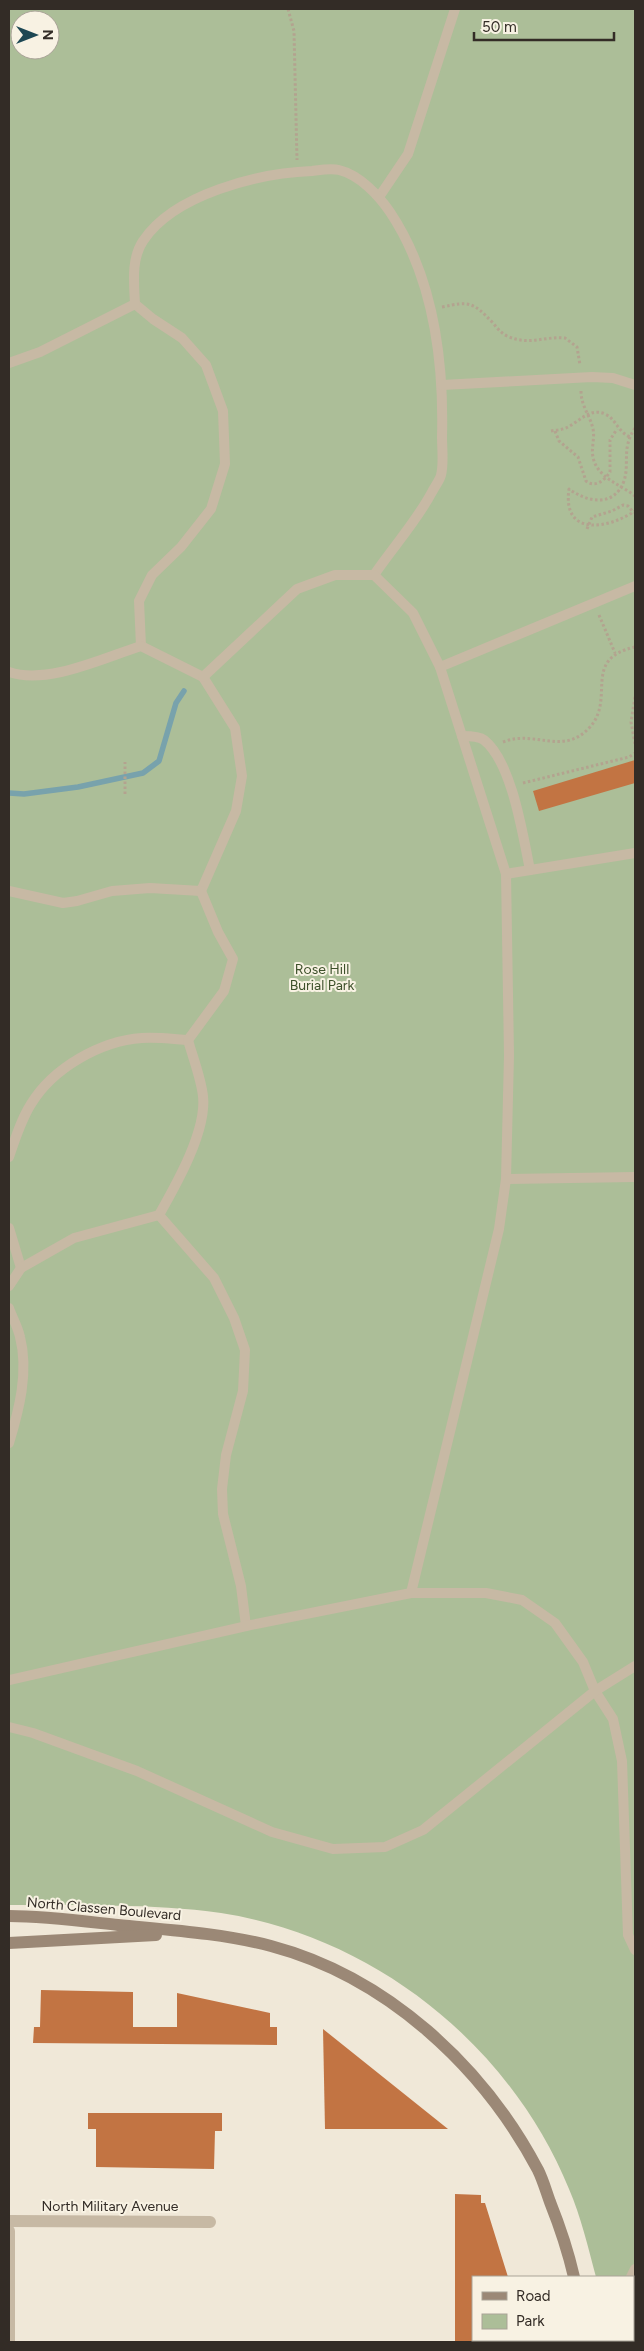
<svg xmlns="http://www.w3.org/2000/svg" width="644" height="2351" viewBox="0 0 644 2351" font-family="Figtree,sans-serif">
<rect width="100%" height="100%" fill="#f0e8d8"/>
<!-- green -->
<path fill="#acbe98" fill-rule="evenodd" d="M9 9H635V2342H603V2340H633V2277H596C588 2247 581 2217 569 2189 510 2045 375 1937 221 1913 151 1903 79 1906 9 1905ZM20 20H50V50H20Z"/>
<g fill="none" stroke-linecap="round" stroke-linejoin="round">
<!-- stream -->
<path stroke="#78a2ac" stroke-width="5.5" d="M9 793 24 794 78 787 143 773 159 761 176 703 184 691"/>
</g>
<!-- building -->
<g fill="#c27443">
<path d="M635 760V783L539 811 533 791Z"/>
<path d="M41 1990 133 1992V2027H177V1993L270 2013V2027H277V2045L33 2043 34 2027H40Z"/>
<path d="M323 2029 448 2129H325Z"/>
<path d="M88 2113H222V2131H215L214 2169 96 2167V2129H88Z"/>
<path d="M455 2194 481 2195V2203H485L508 2277H473V2342H455Z"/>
</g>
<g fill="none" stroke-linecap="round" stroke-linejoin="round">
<!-- path -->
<g stroke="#b3a38f" stroke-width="3" stroke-dasharray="2.5 2.5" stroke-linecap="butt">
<path d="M288 9 294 31 297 160"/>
<path d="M442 307C470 301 473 302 493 323 497 328 501 333 507 336 529 346 544 336 565 338L577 347 580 365"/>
<path d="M581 391C581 406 590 415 593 429 595 438 591 448 593 457 597 478 620 484 635 496"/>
<path d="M635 428C621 449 630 462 624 481 614 508 587 502 569 489 562 537 608 529 635 511"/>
<path d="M551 431C556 430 561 430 566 428 579 422 590 407 605 414 616 419 618 432 630 437"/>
<path d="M555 431 559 441 578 457 586 481C595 488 604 481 610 472V440L617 429"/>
<path d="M587 529 592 517 612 511 623 505 628 506 634 513"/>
<path d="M599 615 615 653"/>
<path d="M635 697 631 722 635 744"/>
<path d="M503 742C535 729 563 757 590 727 616 698 581 659 635 647"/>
<path d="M523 783 629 757 635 753"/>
<path d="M125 794V762"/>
</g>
<!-- lane -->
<g stroke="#c7b9a4" stroke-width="10">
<path d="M379 197 408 154 455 9"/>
<path d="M135 304 153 319 182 338 206 365 223 411 225 464 211 509 181 547 152 575 139 601 141 646"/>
<path d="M9 363 40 352 135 304C134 283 131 259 143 241 174 194 259 173 312 171 320 170 331 168 339 170 360 175 379 196 390 212 434 278 444 360 442 437 442 449 444 464 441 475 440 480 435 486 432 492 416 522 393 547 374 575"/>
<path d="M442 385 592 377 613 378 635 385"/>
<path d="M440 667 635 586"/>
<path d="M9 672C48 685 103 658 141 646L203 677 235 728 242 776 236 811 201 891 150 888 112 891 77 901 63 903 9 891"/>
<path d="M203 677 297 589 335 575H374L413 613 440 667 506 874 509 1055 506 1179 499 1229 411 1593"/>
<path d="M462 736C469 736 479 736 484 740 512 762 523 836 530 870"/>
<path d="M506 874 635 853"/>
<path d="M9 1157C15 1139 21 1120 31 1104 53 1068 100 1041 142 1038 157 1037 173 1039 188 1040L224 991 233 959 218 932 201 891"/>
<path d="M506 1179 635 1177"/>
<path d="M159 1215C176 1185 207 1131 203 1096 201 1078 193 1058 188 1040"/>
<path d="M9 1228 21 1268"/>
<path d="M9 1286 21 1268 74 1238 159 1215 214 1278 234 1318 245 1350 243 1391 226 1455 222 1489 223 1514 241 1586 246 1626"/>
<path d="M9 1308C12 1317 18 1327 20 1337 29 1372 19 1410 9 1443"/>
<path d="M9 1680 246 1626 411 1593H486L522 1600 555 1623 583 1662 595 1691 613 1719 622 1761 628 1935 635 1950"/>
<path d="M9 1727 33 1733 137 1771 272 1832 333 1849 385 1847 423 1830 595 1691 635 1666"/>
<path d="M631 2277 635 2269"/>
<path d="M627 2342V2340"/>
</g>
<!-- street -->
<g stroke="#c7b9a4" stroke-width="12">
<path d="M9 2221 210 2222"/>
<path d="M9 2231V2342"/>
</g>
<!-- secondary -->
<g stroke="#9b8876" stroke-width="12">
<path d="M9 1916C45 1916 82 1921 118 1925 169 1930 221 1933 271 1946 387 1977 483 2066 538 2170 543 2180 546 2191 550 2202 560 2227 568 2251 574 2277"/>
<path d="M9 1943 156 1935"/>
<path d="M581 2340 582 2342"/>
</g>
</g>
<g text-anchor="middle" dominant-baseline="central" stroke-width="4" stroke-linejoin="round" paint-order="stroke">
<!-- park labels -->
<g font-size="14" fill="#3d502a" stroke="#f8f2e3">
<text x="322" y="969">Rose Hill<tspan x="322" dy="16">Burial Park</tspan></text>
</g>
<!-- street labels -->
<g font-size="14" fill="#332c26" stroke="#f8f2e3">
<text transform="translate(104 1909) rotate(5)">North Classen Boulevard</text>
<text x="110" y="2206">North Military Avenue</text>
</g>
</g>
<!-- border -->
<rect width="644" height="2351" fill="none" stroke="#332c26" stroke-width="20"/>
<!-- legend -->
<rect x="472" y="2276" width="162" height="65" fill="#f8f2e3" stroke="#a9a397"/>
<rect x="482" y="2292" width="25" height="8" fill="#9b8876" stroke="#a9a397"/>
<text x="516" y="2301" font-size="15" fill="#332c26">Road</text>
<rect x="482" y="2314" width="25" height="15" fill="#acbe98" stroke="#a9a397"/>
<text x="516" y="2326" font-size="15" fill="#332c26">Park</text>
<!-- north arrow -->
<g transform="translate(35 35) rotate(90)"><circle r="24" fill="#f8f2e3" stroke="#a9a397"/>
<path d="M0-4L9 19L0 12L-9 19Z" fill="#1d4753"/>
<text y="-8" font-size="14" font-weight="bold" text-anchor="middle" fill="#332c26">N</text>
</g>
<!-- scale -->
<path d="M474 32v8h140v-8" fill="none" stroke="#332c26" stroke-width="2.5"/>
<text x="482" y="32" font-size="15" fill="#332c26" stroke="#f8f2e3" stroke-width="4" paint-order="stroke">50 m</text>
</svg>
